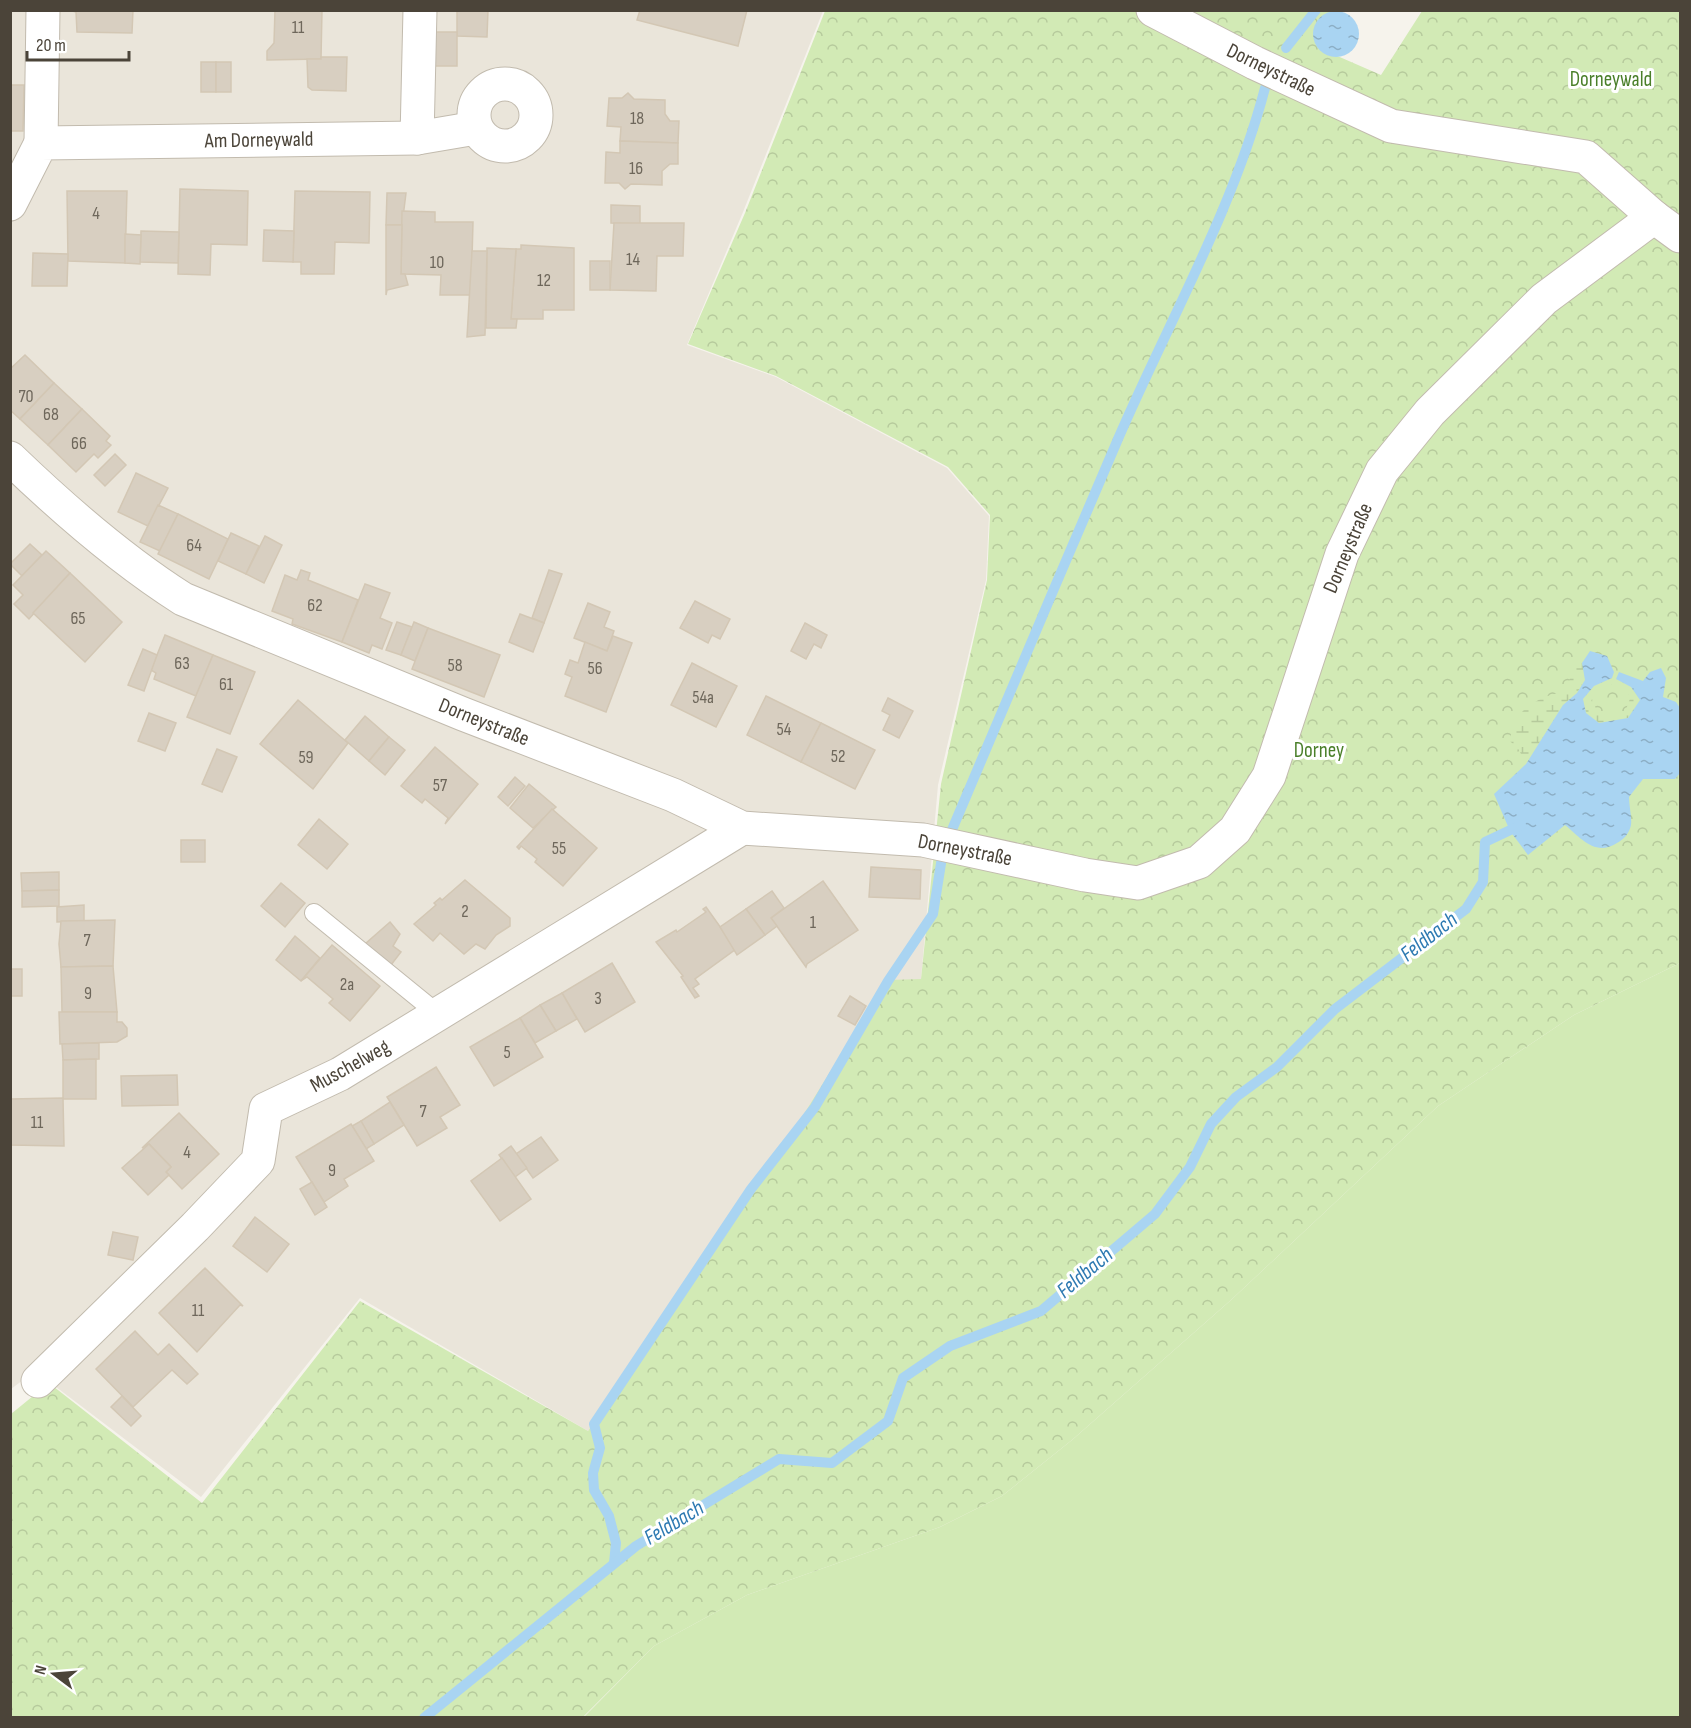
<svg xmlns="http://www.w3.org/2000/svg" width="1691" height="1728" viewBox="0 0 1691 1728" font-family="'Sofia Sans Condensed',sans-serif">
<defs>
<pattern id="forest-crowns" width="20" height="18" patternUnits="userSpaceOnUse" patternTransform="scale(1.5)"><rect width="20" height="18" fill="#d2eab5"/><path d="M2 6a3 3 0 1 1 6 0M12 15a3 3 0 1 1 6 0" fill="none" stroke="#b6ca9c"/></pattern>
<pattern id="wetland-marsh" width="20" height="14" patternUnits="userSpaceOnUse" patternTransform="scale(1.5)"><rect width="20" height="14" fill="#d2eab5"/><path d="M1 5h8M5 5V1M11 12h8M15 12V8" fill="none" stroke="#b6ca9c"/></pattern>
<pattern id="water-ripples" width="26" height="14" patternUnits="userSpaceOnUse" patternTransform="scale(1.5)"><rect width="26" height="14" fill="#a9d4f2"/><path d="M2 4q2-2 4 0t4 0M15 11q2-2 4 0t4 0" fill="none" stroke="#8caec5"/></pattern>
</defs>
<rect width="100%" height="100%" fill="#f6f3ec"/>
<!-- residential -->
<path fill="#eae5da" d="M11 11H823L743 212 687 345 776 377 947 468 989 516 986 580 938 785 921 979 799 1122 692 1273 588 1431 360 1298 201 1497 35 1371 11 1389Z"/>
<!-- green -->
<path fill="#d2eab5" d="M1680 963V1717L583 1718 654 1646 747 1595 940 1527 1002 1496 1072 1440 1231 1300 1438 1106 1574 1015Z"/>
<!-- forest -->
<path fill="url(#forest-crowns)" d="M825 11H1334L1319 48 1381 75 1422 11H1680V963L1574 1015 1438 1106 1231 1300 1072 1440 1002 1496 940 1527 747 1595 654 1646 583 1717 11 1718V1414L49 1383 202 1503 360 1301 588 1431 692 1273 799 1122 887 980 921 979 941 784 987 580 990 515 948 467 776 376 688 344 745 213Z"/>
<!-- wetland -->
<g fill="url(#wetland-marsh)" fill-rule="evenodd">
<path d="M1584 651H1590L1582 663 1585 680 1577 693 1563 705 1526 764 1519 750 1510 741C1512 718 1524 706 1545 697 1552 694 1561 694 1566 687 1576 673 1565 664 1584 651Z"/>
<path d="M1614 672H1619L1616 679 1631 687 1640 699 1628 718 1599 723 1586 713 1583 699 1594 686 1612 678ZM1614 681V685L1631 696 1625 712 1606 715 1598 712 1592 701 1595 694 1611 685Z"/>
</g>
<!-- water -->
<g fill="url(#water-ripples)">
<circle cx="1336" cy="34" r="23"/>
<path d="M1590 651 1607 656 1614 672 1612 678 1594 686 1583 699 1586 713 1599 723 1628 718 1640 700 1631 687 1616 679 1619 672 1643 681 1650 672 1661 668 1666 678 1663 697 1676 702 1680 708V773L1675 779H1643L1629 797C1629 806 1632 817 1631 825 1629 834 1624 839 1617 843 1595 857 1581 838 1565 825L1528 855 1510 831 1494 794 1526 764 1563 705 1577 693 1585 680 1582 663Z"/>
</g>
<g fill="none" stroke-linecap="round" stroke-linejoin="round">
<!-- stream -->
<g stroke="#a9d4f2" stroke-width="10">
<path d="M1286 48 1316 10"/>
<path d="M614 1563 616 1543 609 1516 594 1490 593 1473 600 1448 594 1424 751 1189 815 1107 888 981 933 914 943 851C1001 714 1059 576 1118 439 1168 323 1233 210 1265 88"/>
<path d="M424 1718 636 1546 779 1459 832 1463 888 1421 903 1378 950 1346 1041 1311 1155 1214 1190 1167 1211 1124 1236 1097 1277 1067 1335 1009 1466 909 1483 882 1485 842 1521 825"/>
</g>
</g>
<!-- building -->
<g fill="#d8cfc1" stroke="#d3c7b4" stroke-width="1.5">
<path d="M69 10H133L132 33 77 32 76 12Z"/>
<path d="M275 10H322L321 59 267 60V51L274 43Z"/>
<path d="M457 10H488L487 37 457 36Z"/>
<path d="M640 10H747L738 46 637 20Z"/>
<path d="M427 32H457V66H426Z"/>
<path d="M321 57H347L346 91 312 90 308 87 307 59H321Z"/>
<rect x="201" y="62" width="15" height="30"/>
<rect x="216" y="62" width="15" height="30"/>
<path d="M10 85H24L23 131H10Z"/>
<path d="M628 93 634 99 665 100V114L670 121H679L678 143 620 141 621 127 607 126 609 98H622Z"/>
<path d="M620 141 678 143V164H670L662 171V185L631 184 625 189 619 183H605L606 152 620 153Z"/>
<path d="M180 189 248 191 247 245 211 244 210 275 178 274Z"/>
<path d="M67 191H127L125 263 68 261Z"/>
<path d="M295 191 370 192 369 243 335 242 334 274H301V262H293Z"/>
<path d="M387 193H406L402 225H386Z"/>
<path d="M611 205 640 206V224L611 223Z"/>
<path d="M402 211 435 212V222H473L471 295H440L441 275 401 274Z"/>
<path d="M614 223H684L683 256H657L656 291 610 290Z"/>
<path d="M386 225H402L401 274H405L408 285 387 290 386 295Z"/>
<path d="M264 230 294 231 293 262 263 261Z"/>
<path d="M141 231 179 232 178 263 140 262Z"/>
<path d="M125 234 141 235 140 264 125 263Z"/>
<path d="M521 245 574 248V310H543V319H511L516 249H521Z"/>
<path d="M487 248 516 249 511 319H517L516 328H486Z"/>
<path d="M472 251H487L485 335 467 337Z"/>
<path d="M33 253 68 254 67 286H32Z"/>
<rect x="590" y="261" width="20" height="29"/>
<path d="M25 355 54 383 20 419 10 410V369Z"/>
<path d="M54 383 82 409 48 445 20 419Z"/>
<path d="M82 409 110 436 106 441 111 445 98 458 94 454 76 472 48 445Z"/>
<path d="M115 454 126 465 105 486 94 475Z"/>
<path d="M136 473 168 488 148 526 118 512Z"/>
<path d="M158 505 178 514 160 551 140 542Z"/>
<path d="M178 514 228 539 209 579 158 554Z"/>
<path d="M231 533 259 546 246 574 218 561Z"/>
<path d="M265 536 282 545 264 583 246 574Z"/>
<path d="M30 544 42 555 22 576 10 564Z"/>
<path d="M46 551 70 573 29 619 14 604 23 595 13 585Z"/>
<path d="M301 570 310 573 308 580 358 600 342 642 292 624 293 619 272 611 285 575 297 580Z"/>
<path d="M549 570 562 574 544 623 532 618Z"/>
<path d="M70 573 122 622 85 662 33 613Z"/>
<path d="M365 584 390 593 380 618 392 623 382 649 372 645 369 653 342 642Z"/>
<path d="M695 601 730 619 720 639 712 635 708 643 680 628Z"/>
<path d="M588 603 610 612 604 627 614 631 607 651 574 638Z"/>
<path d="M520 614 544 623 533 652 509 642Z"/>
<path d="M397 622 412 627 401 655 386 650Z"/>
<path d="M414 622 428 628 415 661 401 655Z"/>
<path d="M805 623 827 635 821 648 814 644 806 659 791 651Z"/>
<path d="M428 628 500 655 484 697 412 669Z"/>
<path d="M165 635 213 655 196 696 154 679 156 673 151 670Z"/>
<path d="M613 636 632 643 606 712 565 696 572 677 565 674 570 660 578 663 585 642 607 651Z"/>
<path d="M143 649 157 655 144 691 128 685Z"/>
<path d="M213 655 255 672 230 734 187 717Z"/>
<path d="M692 663 737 686 716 727 671 705Z"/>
<path d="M766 696 821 723 801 762 747 735Z"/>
<path d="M888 698 913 711 899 738 883 730 890 715 882 711Z"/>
<path d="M298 700 348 743 313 789 260 744Z"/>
<path d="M149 713 176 723 165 751 138 741Z"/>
<path d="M365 716 389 737 369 761 345 740Z"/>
<path d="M821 723 875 750 855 789 801 762Z"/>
<path d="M389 737 405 750 385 775 369 761Z"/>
<path d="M435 747 478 784 445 824 448 818 425 799 422 803 401 786Z"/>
<path d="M217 749 237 757 222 792 202 784Z"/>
<path d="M515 777 525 786 508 806 498 797Z"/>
<path d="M529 784 556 807 533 828 510 808Z"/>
<path d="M552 809 597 848 563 886 535 862 537 859 521 846 519 849 517 847Z"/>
<path d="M319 819 348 844 327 869 298 845Z"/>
<rect x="181" y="840" width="24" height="22"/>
<path d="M871 867 921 870 920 899 869 897Z"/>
<path d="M59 872V890L22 891 21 873Z"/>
<path d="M465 880 510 918V926L496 935 485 949 476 944 464 954 440 933 433 941 414 924 436 905 434 903 440 898 442 900Z"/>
<path d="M823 881 858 930 807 964 806 967 771 918Z"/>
<path d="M281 883 305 903 285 927 261 906Z"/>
<path d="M59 890V906L22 907V891Z"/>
<path d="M772 891 784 908 771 918 777 926 765 935 746 909Z"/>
<path d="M84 905V921L57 922V907Z"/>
<path d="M706 907 736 949 695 979 699 984 693 988 699 996 695 998 681 977 683 976 656 942 676 930 677 932 706 912 703 909Z"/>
<path d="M746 909 765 935 737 955 720 927Z"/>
<path d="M115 920 113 966 61 967 59 944 61 921Z"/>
<path d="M390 922 400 934 393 946 401 952 391 965 365 944Z"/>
<path d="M295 936 320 958 301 981 276 960Z"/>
<path d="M332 945 380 986 350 1021 329 1003 333 999 307 977 301 981Z"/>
<path d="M612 963 635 1002 585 1032 562 993Z"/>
<path d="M113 966 117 1012H62L61 967Z"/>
<rect x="10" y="969" width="12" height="27"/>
<path d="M562 993 577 1019 556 1031 540 1005Z"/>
<path d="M850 996 866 1006 855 1025 838 1016Z"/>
<path d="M540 1005 556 1031 535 1043 520 1018Z"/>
<path d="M59 1012H117V1022H122L127 1028V1036L117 1042 60 1044Z"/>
<path d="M520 1018 543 1057 494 1086 470 1047Z"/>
<path d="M99 1043V1059L63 1060 62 1044Z"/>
<path d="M96 1059V1099H63V1060Z"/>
<path d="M436 1067 460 1105 440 1117 447 1128 417 1146 387 1097Z"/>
<path d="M177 1075 178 1105 122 1106 121 1076Z"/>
<path d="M63 1098 64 1146 10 1145V1099Z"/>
<path d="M390 1102 404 1125 374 1144 361 1121Z"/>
<path d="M179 1113 219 1154 182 1189 166 1172 171 1167 149 1144 142 1148Z"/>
<path d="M361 1121 374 1144 366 1149 352 1126Z"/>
<path d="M351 1124 374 1161 344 1179 348 1186 324 1202 296 1157Z"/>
<path d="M541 1137 558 1160 533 1178 516 1154Z"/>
<path d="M149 1144 171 1167 166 1172 169 1175 148 1195 122 1168Z"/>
<path d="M511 1146 527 1168 515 1177 499 1155Z"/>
<path d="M502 1158 531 1199 500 1221 471 1181Z"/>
<path d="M312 1182 327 1207 315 1215 300 1189Z"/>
<path d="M255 1217 289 1244 267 1272 233 1246Z"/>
<path d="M113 1232 138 1237 133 1260 108 1255Z"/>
<path d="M205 1268 243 1306 240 1305 197 1352 159 1313Z"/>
<path d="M135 1331 158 1355 169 1344 198 1374 187 1384 172 1370 133 1407 96 1369Z"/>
<path d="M122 1396 141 1416 131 1426 111 1407Z"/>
</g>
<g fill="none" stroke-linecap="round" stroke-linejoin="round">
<defs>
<path id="lane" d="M314 913 438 1014"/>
<g id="street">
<path d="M1153 10 1255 63 1391 126 1586 157 1654 217 1680 236"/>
<circle cx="505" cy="115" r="31"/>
<path d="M417 138 420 10"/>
<path d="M41 143 43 10"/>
<path d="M10 204 41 143 417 138 476 128"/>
<path d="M10 458C64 510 120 559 183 599L463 714 673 795 742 828 923 840 1085 875 1138 883 1199 862 1235 830 1269 776 1342 554 1382 471 1430 412 1544 299 1654 217"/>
<path d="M38 1381 195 1227 258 1161 266 1109 340 1074 742 828"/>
</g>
</defs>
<!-- lane casing -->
<use href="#lane" stroke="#c2bbae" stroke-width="20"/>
<!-- street casing -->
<use href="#street" stroke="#c2bbae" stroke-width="35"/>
<!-- lane -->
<use href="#lane" stroke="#fff" stroke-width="18"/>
<!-- street -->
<use href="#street" stroke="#fff" stroke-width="33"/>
</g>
<g text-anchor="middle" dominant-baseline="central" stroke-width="6" stroke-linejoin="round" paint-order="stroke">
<!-- number labels -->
<g font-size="18" fill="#6e675b">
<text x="298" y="27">11</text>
<text x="637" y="118">18</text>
<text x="636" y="168">16</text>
<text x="96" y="213">4</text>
<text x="633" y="259">14</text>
<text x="437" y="262">10</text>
<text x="544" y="280">12</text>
<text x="26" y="396">70</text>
<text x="51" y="414">68</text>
<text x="79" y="443">66</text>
<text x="194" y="545">64</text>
<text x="315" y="605">62</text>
<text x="78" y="618">65</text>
<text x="182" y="663">63</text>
<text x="455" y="665">58</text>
<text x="595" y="668">56</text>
<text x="226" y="684">61</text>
<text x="703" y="697">54a</text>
<text x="784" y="729">54</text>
<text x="838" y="756">52</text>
<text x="306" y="757">59</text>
<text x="440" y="785">57</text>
<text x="559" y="848">55</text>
<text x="465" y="911">2</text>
<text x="813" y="922">1</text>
<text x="87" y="940">7</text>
<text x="347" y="984">2a</text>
<text x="88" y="993">9</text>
<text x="598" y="998">3</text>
<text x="507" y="1052">5</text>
<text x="423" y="1111">7</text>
<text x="37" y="1122">11</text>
<text x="187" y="1152">4</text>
<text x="332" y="1170">9</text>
<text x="198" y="1310">11</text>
</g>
<!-- street labels -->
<g font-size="21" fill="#4b4439" stroke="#fff">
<text transform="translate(1271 70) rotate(26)">Dorneystraße</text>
<text transform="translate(259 140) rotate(-1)">Am Dorneywald</text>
<text transform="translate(1348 548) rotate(-67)">Dorneystraße</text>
<text transform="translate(484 722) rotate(22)">Dorneystraße</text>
<text transform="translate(965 850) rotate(11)">Dorneystraße</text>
<text transform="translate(350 1066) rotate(-29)">Muschelweg</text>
</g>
<!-- park labels -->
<g font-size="21" fill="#4a7f2a" stroke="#fff">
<text x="1611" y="79">Dorneywald</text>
<text x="1319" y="750">Dorney</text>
</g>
<!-- water labels -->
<g font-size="22" font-style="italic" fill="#2e7ab2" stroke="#fff">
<text transform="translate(1429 937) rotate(-38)">Feldbach</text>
<text transform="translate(1085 1273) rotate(-40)">Feldbach</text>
<text transform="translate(674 1523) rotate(-31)">Feldbach</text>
</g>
</g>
<!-- border -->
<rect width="1691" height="1728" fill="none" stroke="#4b4439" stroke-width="24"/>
<!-- north arrow -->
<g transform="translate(54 1674) rotate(286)" stroke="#ffffff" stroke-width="4.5" paint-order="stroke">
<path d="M0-4.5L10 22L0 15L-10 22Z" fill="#4b4439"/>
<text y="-9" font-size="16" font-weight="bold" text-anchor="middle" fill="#4b4439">N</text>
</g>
<!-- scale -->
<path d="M27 51v9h102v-9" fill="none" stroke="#4b4439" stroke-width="3"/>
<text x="36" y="51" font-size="18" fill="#4b4439" stroke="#ffffff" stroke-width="4.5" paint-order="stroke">20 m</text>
</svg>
